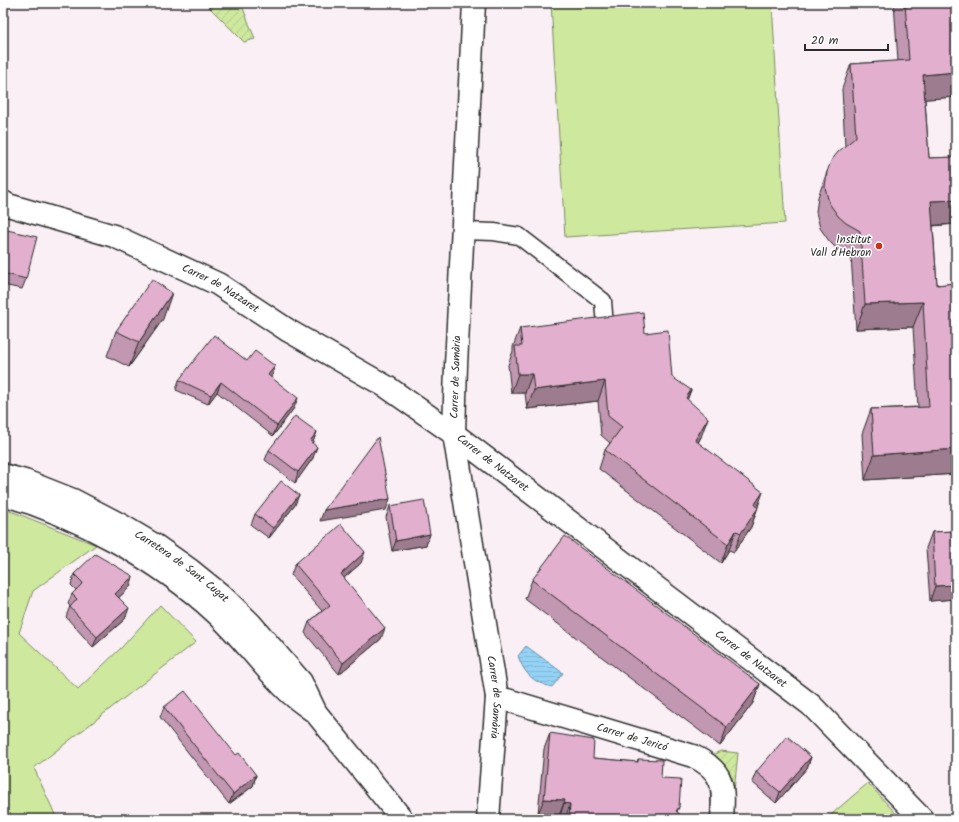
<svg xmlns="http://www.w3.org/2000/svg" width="959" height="822" viewBox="0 0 959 822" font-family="Kalam,sans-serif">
<defs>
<pattern id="garden-furrows" width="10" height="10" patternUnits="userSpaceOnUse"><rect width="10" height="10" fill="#cee89e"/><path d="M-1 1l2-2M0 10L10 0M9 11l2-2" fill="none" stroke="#b1c788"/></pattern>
<pattern id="water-rules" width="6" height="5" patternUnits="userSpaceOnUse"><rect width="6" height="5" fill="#94d3f6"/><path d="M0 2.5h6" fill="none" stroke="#80b5d3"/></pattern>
</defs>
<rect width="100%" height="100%" fill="#f9eff5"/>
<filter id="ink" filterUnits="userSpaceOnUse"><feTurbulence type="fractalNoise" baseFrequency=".025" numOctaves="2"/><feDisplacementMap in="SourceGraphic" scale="8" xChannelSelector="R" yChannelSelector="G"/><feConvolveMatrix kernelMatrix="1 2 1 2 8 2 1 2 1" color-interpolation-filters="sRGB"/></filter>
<g filter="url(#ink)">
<!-- green -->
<g fill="#cee89e" stroke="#7c8a64">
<path d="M551 3H772L785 223 565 237Z"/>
<path d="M3 509 16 513 96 545 33 591 19 633 78 689 122 647 160 605 196 642 34 768 57 819H3Z"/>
<path d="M868 783 901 819H826Z"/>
</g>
<!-- garden -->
<g fill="url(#garden-furrows)" stroke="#7c8a64">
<path d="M205 3H241L255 39 244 42Z"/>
<path d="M721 751 738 753 732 810 711 755Z"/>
</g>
<!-- water -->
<path fill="url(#water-rules)" stroke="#6a90a5" d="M526 646 563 673 552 687C533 683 524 673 518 656Z"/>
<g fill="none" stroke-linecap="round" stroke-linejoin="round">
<defs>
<path id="service" d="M463 231 494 232 519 236 603 301 605 326"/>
<g id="minor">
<path id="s1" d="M474 3 456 365 454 434 497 697 488 819"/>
<path id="s2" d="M3 202 8 205 114 236 218 284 289 331 387 387 454 434 811 705 922 819"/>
<path id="s3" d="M497 697 693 756C725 771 724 787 722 819"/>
</g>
<g id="secondary">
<path id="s4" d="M3 475 25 481 73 500 119 524 156 546 190 570 221 595 250 623 301 682 316 713 402 819"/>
<path d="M3 494C79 516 158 559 216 613 242 637 262 666 288 691 295 698 304 704 312 710"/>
</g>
</defs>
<!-- service casing -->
<use href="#service" stroke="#2b2b2b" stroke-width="19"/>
<!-- minor casing -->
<use href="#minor" stroke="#2b2b2b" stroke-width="25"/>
<!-- secondary casing -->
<use href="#secondary" stroke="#2b2b2b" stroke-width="25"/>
<!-- service -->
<use href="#service" stroke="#fff" stroke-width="16"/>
<!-- minor -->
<use href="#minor" stroke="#fff" stroke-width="22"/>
<!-- secondary -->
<use href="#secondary" stroke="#fff" stroke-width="22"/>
</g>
<!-- wall -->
<g fill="#c297b1" stroke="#2b2b2b">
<path d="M894 3H956V97L925 99 929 158 956 157V224L933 226 937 285 956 283V474L865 480 862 434 871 409 918 407 913 327 856 329 851 256 836 248 829 241 820 228 816 212 818 197 827 172 845 146 842 89 851 64 898 61Z"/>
<path d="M3 229 26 279 22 289 3 285Z"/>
<path d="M163 319 129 367 107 356 116 331Z"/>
<path d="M520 328 645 333 687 400 701 437 698 443 758 507 751 527 734 552 729 550 721 563 599 469 605 450 610 443 601 435 598 401 527 409 525 393H511L508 365 513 351V347Z"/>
<path d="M247 361 272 376 270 377 294 408 273 436 217 392 208 404 176 390 179 380Z"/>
<path d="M317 432 312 443 313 458 295 483 265 460 269 450Z"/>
<path d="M295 505 269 538 251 525 255 514Z"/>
<path d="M390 506 430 534 426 545 392 551 386 517Z"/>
<path d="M956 531V599L930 601 926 548 932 532Z"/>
<path d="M361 563 344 578 381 639 339 674 305 633 309 622 322 611 291 575 295 564Z"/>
<path d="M74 574 133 576 130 587 119 597 125 619 93 647 66 617 70 606 68 604 72 594 76 590 71 585Z"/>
<path d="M532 580 760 684 753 703 720 746 525 599Z"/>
<path d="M164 707 236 755 256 775 253 786 229 804 160 717Z"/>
<path d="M550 733 593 758 637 762 638 759 661 778 679 807 677 812 685 819H559V816L538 814 544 749Z"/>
<path d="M811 757 807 768 776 803 752 782 756 772Z"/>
</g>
<!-- shaded-wall -->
<g fill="#9e7b90" stroke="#2b2b2b">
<path d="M956 72V97L914 100 923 75Z"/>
<path d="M956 200V224L922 226 931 201Z"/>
<path d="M172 293 163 319 129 367 139 342Z"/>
<path d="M923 302 913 327 856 329 865 304Z"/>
<path d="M275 366 272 376 265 385 268 375Z"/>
<path d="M518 374H532L525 393H511Z"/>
<path d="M605 381 598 401 527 409 534 390Z"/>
<path d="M221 382 217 392 208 404 211 395Z"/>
<path d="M691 390 684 409 686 398Z"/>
<path d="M298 398 294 408 273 436 277 426Z"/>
<path d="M708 418 701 437 688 459 695 440Z"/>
<path d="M317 432 313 442 306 452 310 441Z"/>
<path d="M317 447 313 458 295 483 298 472Z"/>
<path d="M956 449V474L865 480 874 455Z"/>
<path d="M763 492 751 527 734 552 741 533 755 504Z"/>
<path d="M299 495 295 505 269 538 273 528Z"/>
<path d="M390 499 386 510 320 521 324 510Z"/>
<path d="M736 531 729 550 721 563 728 544Z"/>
<path d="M430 534 426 545 392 551 396 541Z"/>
<path d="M365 552 361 563 337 584 341 574Z"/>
<path d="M133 576 130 587 112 604 115 594Z"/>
<path d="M956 585V599L930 601 935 586Z"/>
<path d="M129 608 125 619 93 647 97 637Z"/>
<path d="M385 628 381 639 339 674 343 663Z"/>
<path d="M760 684 753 703 720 746 727 727Z"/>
<path d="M811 757 807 768 776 803 780 792Z"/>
<path d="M256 775 253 786 229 804 233 794Z"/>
<path d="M544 799 565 800 559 816 538 814Z"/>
<path d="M564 803 570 804 565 819H559Z"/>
</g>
<!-- building -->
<g fill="#e2b0ce" stroke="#2b2b2b">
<path d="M905 3H956V72L923 75 929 158 956 157V200L931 201 937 285 956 283V449L874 455 871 409 929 407 923 302 865 304 860 231 846 223 838 216 829 203 825 187 827 172 831 161 838 152 856 137 851 64 909 60Z"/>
<path d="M3 229 37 237 26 279 3 273Z"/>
<path d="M152 279 172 293 139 342 116 331Z"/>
<path d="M643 312 645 333 668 330 672 377 691 390 686 398 708 418 695 440 763 492 755 504 758 508 741 533 736 531 728 544 605 450 622 427 608 416 605 381 534 390 532 374H518L515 346H522L520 328Z"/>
<path d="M214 335 247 361 255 351 275 366 268 375 298 398 277 426 221 382 211 395 179 380Z"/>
<path d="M295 416 317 432 310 441 317 447 298 472 269 450Z"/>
<path d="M378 437 390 499 324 510Z"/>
<path d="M281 481 299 495 273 528 255 514Z"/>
<path d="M424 500 430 534 396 541 390 506Z"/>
<path d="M341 524 365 552 341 574 385 628 343 663 309 622 330 605 295 564Z"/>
<path d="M956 531V585L935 586 932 532Z"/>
<path d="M565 536 760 684 727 727 532 580Z"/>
<path d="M95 554 133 576 115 594 129 608 97 637 70 607 77 599 72 594 83 583 74 574Z"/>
<path d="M185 691 236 755 239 753 256 775 233 794 164 707Z"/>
<path d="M550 733 594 740 593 758 638 762V759L662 760 661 778 681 779 679 807 676 811 685 819H569L570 804 564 803 565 800 544 799Z"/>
<path d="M787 736 811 757 780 792 756 772Z"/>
</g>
</g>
<!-- markers -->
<circle fill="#c8321e" stroke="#fff" stroke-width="1.5" cx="879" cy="246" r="4"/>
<g text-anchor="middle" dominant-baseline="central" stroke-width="3" stroke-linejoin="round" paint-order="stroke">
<!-- poi labels -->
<g font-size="11" fill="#2b2b2b" stroke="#fff" text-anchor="end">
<text x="871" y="240">Institut<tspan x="871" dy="13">Vall d'Hebron</tspan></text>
</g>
<!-- street labels -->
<g font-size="11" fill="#2b2b2b" stroke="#fff">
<text stroke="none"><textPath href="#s2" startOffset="235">Carrer de Natzaret</textPath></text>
<text transform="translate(456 377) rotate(-88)">Carrer de Samària</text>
<text stroke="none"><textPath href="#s2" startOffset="559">Carrer de Natzaret</textPath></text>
<text stroke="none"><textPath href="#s4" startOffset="202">Carretera de Sant Cugat</textPath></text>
<text stroke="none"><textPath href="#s2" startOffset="883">Carrer de Natzaret</textPath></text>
<text stroke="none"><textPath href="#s1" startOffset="698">Carrer de Samària</textPath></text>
<text stroke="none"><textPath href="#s3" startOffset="141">Carrer de Jericó</textPath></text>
</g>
</g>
<!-- margin -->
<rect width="959" height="822" fill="none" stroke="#fff" stroke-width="16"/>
<rect x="8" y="8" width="943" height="806" fill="none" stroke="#2b2b2b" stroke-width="1.5" filter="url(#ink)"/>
<!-- scale -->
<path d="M805 44v6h83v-6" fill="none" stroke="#2b2b2b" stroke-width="2"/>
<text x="811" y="44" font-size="12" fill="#2b2b2b" stroke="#ffffff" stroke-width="3" paint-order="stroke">20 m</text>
</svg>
